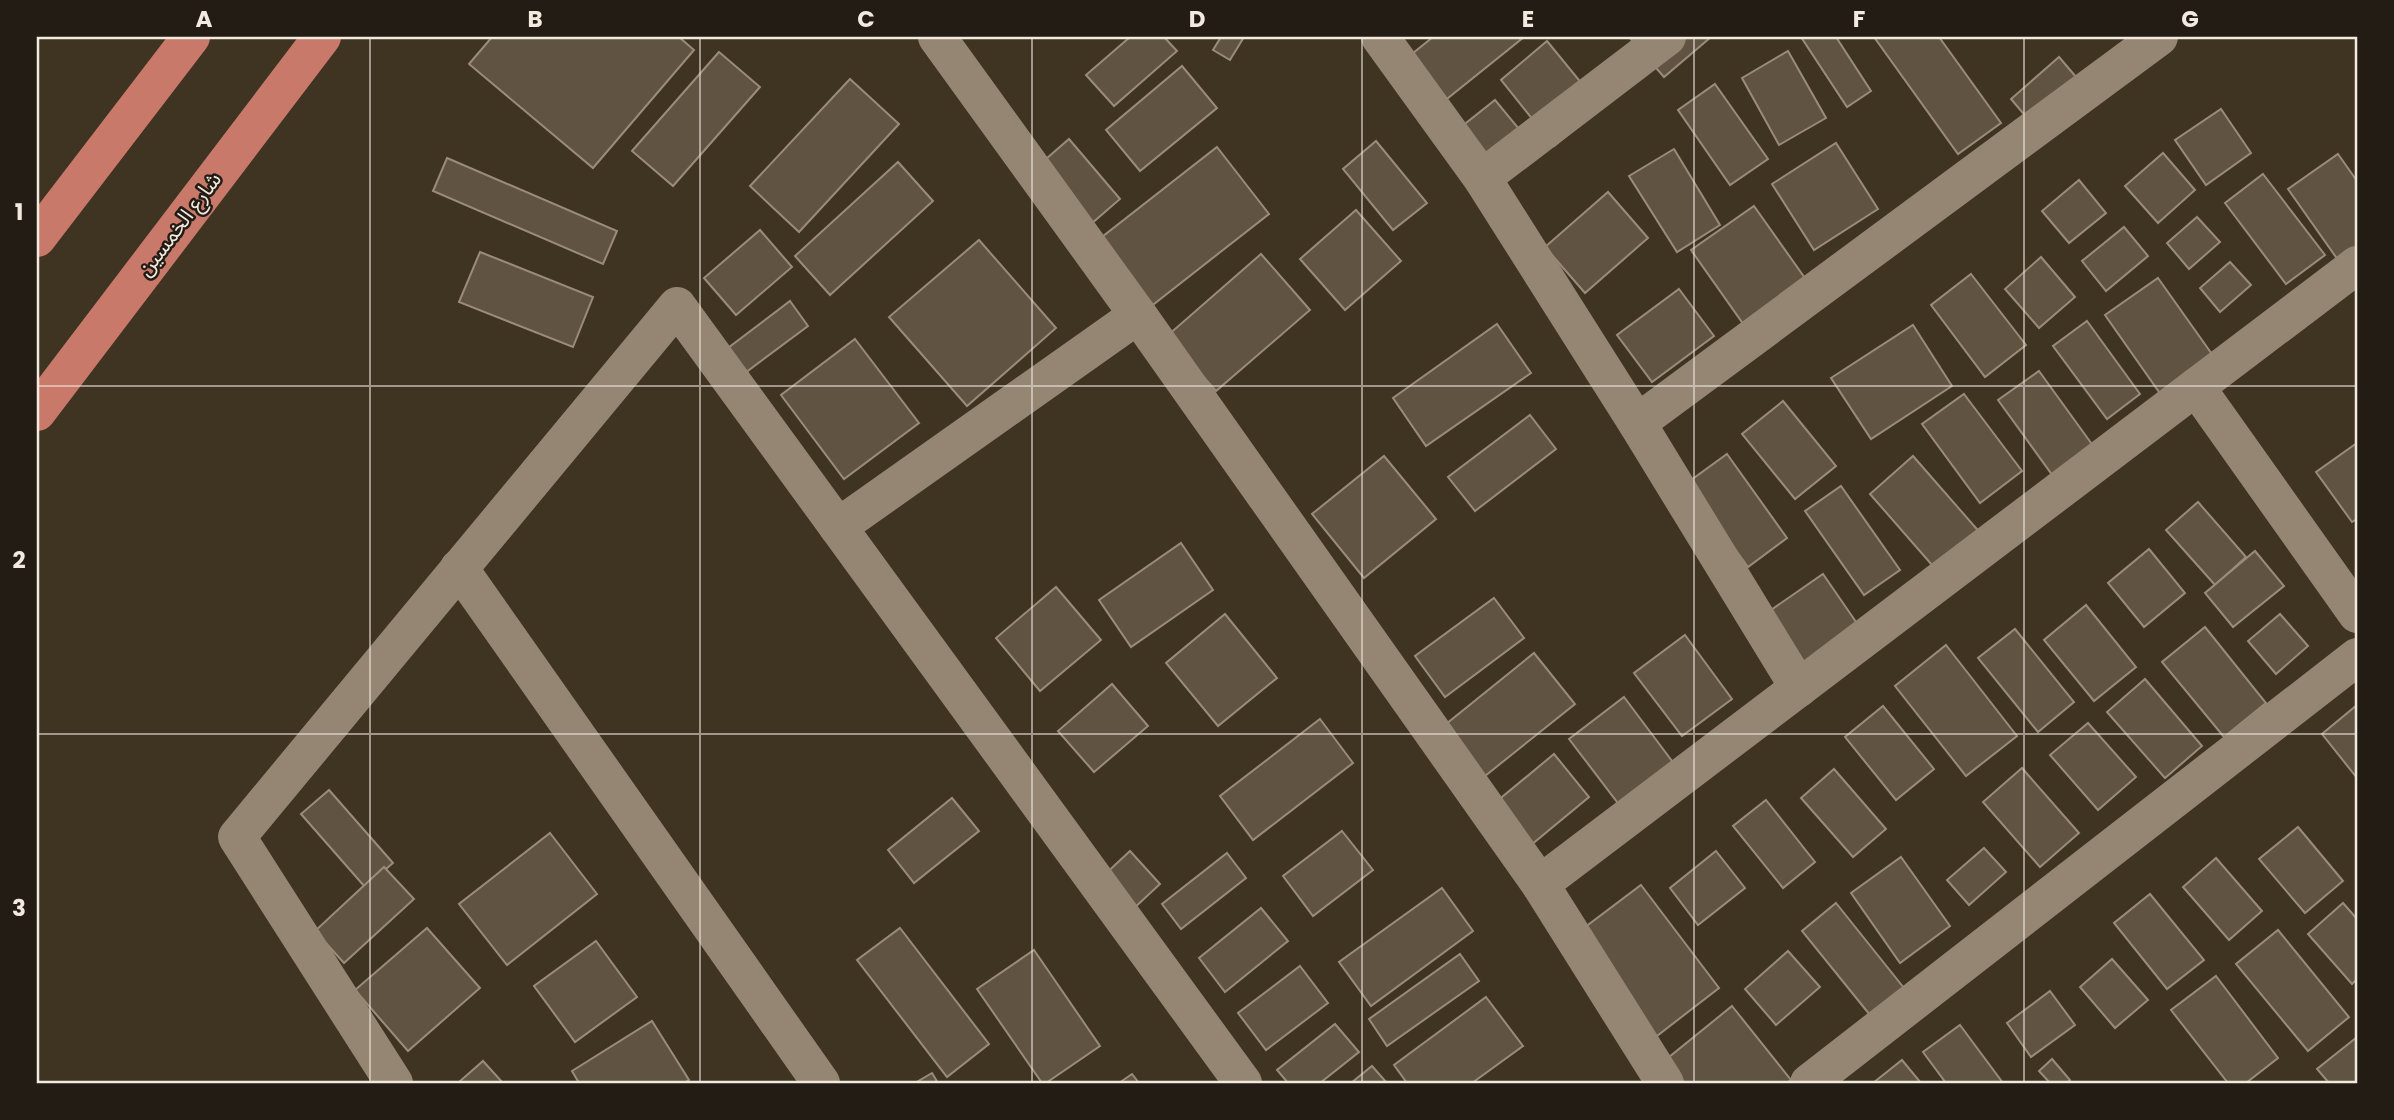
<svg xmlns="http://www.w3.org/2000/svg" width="2394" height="1120" viewBox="0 0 2394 1120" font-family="Poppins,'Noto Sans Arabic',sans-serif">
<rect width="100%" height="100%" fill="#3f3322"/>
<!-- building -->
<g fill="#605341" stroke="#9a8c78" stroke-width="2">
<path d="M492 37H679L694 50 593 168 469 64Z"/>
<path d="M1130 37H1164L1177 51 1114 106 1086 75Z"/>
<path d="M1221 37H1244L1230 60 1213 50Z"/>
<path d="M1433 37H1524L1443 102 1407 58Z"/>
<path d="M1629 37H1711L1664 77Z"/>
<path d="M1801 37H1836L1871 91 1847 107Z"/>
<path d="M1874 37H1939L2001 123 1958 154Z"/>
<path d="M1547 41 1601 107 1554 146 1501 80Z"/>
<path d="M1788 51 1826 118 1779 145 1742 78Z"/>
<path d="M719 52 760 87 673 186 632 151Z"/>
<path d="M2059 57 2094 98 2046 140 2011 99Z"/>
<path d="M1182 66 1217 108 1140 171 1106 130Z"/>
<path d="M850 79 899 124 799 232 750 186Z"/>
<path d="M1715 84 1768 159 1730 185 1678 110Z"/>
<path d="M1495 100 1533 146 1490 182 1451 135Z"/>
<path d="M2221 109 2251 153 2206 185 2175 140Z"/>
<path d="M1069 139 1120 199 1091 224 1039 165Z"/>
<path d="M1376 141 1427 203 1393 230 1343 169Z"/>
<path d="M1836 143 1878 209 1814 250 1772 184Z"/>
<path d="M1217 147 1269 214 1145 311 1093 244Z"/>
<path d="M1674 149 1720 225 1677 252 1629 176Z"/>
<path d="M2163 153 2195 190 2158 223 2125 186Z"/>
<path d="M2338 154 2357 181V287L2288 189Z"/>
<path d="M447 158 617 231 603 264 433 191Z"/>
<path d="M898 162 933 201 830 295 795 256Z"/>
<path d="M2263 174 2325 255 2286 284 2225 203Z"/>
<path d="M2079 180 2106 213 2069 243 2042 211Z"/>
<path d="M1608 192 1648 238 1585 293 1545 247Z"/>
<path d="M1754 206 1807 281 1744 325 1691 250Z"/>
<path d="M1356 210 1401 261 1345 310 1300 259Z"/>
<path d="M2197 217 2220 242 2189 269 2167 243Z"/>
<path d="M2124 227 2148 256 2106 291 2082 261Z"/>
<path d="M760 230 792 267 736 315 704 278Z"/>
<path d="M979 240 1056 328 967 406 889 317Z"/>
<path d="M480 252 593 297 573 347 459 302Z"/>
<path d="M1261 254 1310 310 1216 391 1167 336Z"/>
<path d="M2041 257 2075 297 2039 328 2005 289Z"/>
<path d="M2230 262 2251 285 2220 312 2200 288Z"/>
<path d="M1971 274 2026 345 1985 377 1931 305Z"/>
<path d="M2158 278 2231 381 2178 419 2105 315Z"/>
<path d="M1679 289 1714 336 1652 382 1617 335Z"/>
<path d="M790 301 808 326 745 373 728 348Z"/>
<path d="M2087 321 2140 394 2107 419 2053 346Z"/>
<path d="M1497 324 1531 373 1426 446 1393 398Z"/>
<path d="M1913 325 1952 386 1871 439 1831 378Z"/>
<path d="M855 339 919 423 844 479 781 395Z"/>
<path d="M2039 371 2099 454 2058 483 1998 400Z"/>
<path d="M1964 394 2022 471 1980 503 1922 424Z"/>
<path d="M1783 401 1836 466 1795 499 1742 434Z"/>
<path d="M1530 415 1556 449 1475 511 1448 477Z"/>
<path d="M2357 443V519L2352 522 2316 472Z"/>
<path d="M1727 454 1787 538 1748 567 1687 483Z"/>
<path d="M1384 456 1436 519 1364 578 1312 514Z"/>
<path d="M1913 456 1982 535 1939 573 1870 494Z"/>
<path d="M1841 486 1900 570 1864 595 1805 511Z"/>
<path d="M2198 502 2246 557 2215 585 2166 530Z"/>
<path d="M1181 543 1213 590 1131 647 1099 600Z"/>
<path d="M2149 549 2185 593 2144 627 2108 583Z"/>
<path d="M2255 551 2284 586 2233 627 2205 593Z"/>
<path d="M1823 574 1876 651 1810 696 1758 619Z"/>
<path d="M1056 587 1101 640 1040 691 996 638Z"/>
<path d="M1494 598 1524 638 1445 697 1415 656Z"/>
<path d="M2086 605 2136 667 2094 701 2044 640Z"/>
<path d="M1225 614 1277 678 1218 726 1166 663Z"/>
<path d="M2280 614 2308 646 2276 674 2248 641Z"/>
<path d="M2205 627 2266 703 2224 737 2162 662Z"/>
<path d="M2015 629 2074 702 2038 732 1978 658Z"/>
<path d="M1685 635 1732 699 1682 736 1634 673Z"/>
<path d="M1946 645 2017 736 1966 776 1895 686Z"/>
<path d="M1534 653 1575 704 1470 788 1430 737Z"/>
<path d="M2145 679 2202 746 2165 778 2107 712Z"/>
<path d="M1112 684 1148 726 1094 772 1058 731Z"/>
<path d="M1624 697 1681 773 1627 815 1569 739Z"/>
<path d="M2357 705V778L2322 734Z"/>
<path d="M1883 706 1934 769 1896 800 1845 737Z"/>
<path d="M1320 719 1353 763 1253 840 1220 796Z"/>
<path d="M2088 723 2136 777 2098 810 2050 755Z"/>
<path d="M1554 754 1589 797 1531 845 1496 802Z"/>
<path d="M2022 768 2079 833 2040 867 1983 802Z"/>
<path d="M1834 769 1886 829 1853 857 1801 798Z"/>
<path d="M329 790 393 863 365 887 301 814Z"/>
<path d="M952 798 979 831 914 883 888 850Z"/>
<path d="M1766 800 1815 862 1783 888 1733 826Z"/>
<path d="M2298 827 2343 881 2305 913 2259 859Z"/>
<path d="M1342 831 1373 870 1313 916 1283 876Z"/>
<path d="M550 833 597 894 507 965 459 904Z"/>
<path d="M1984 848 2006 872 1969 905 1947 880Z"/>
<path d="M1130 851 1160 884 1132 910 1101 878Z"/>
<path d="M1716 851 1745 888 1698 925 1670 888Z"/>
<path d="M1227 853 1246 878 1181 929 1162 904Z"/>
<path d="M1901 857 1950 926 1900 963 1851 893Z"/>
<path d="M2216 858 2262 911 2229 940 2183 887Z"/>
<path d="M384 867 414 899 344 963 315 931Z"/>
<path d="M1641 885 1719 988 1644 1046 1564 943Z"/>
<path d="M1442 888 1473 931 1371 1006 1339 962Z"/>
<path d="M2150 894 2204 960 2167 989 2114 923Z"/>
<path d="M1836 903 1904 988 1870 1015 1802 931Z"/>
<path d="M2343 903 2357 919V979L2352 984 2308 934Z"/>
<path d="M1261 908 1288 941 1225 992 1199 958Z"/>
<path d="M427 928 480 988 408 1051 355 990Z"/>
<path d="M900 928 989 1044 947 1077 857 960Z"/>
<path d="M2278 930 2349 1017 2308 1051 2236 964Z"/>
<path d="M596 941 637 997 575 1042 534 986Z"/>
<path d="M1034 950 1100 1046 1046 1083H1042L977 989Z"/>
<path d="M1788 951 1820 987 1776 1025 1745 989Z"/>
<path d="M1460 954 1479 981 1387 1046 1369 1019Z"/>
<path d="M2112 959 2148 1000 2115 1028 2080 987Z"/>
<path d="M1300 966 1328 1003 1266 1050 1238 1013Z"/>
<path d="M2216 976 2278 1058 2246 1083H2228L2171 1010Z"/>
<path d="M2050 991 2075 1025 2031 1057 2007 1023Z"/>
<path d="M1486 997 1523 1046 1472 1083H1407L1394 1065Z"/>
<path d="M1732 1006 1791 1080 1786 1083H1680L1663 1062Z"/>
<path d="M652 1021 689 1080 684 1083H579L572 1071Z"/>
<path d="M1335 1024 1359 1052 1320 1083H1288L1277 1070Z"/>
<path d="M1960 1025 2003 1083H1946L1923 1052Z"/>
<path d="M2357 1037V1083H2329L2317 1069Z"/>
<path d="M2052 1059 2070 1080 2066 1083H2050L2039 1071Z"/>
<path d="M1902 1060 1921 1083H1873Z"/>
<path d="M483 1061 503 1083H460L459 1082Z"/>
<path d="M1372 1066 1387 1083H1351Z"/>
<path d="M932 1073 938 1083H915Z"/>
<path d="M1132 1074 1139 1083H1119Z"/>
</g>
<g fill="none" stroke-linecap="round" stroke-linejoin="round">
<!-- minor -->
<g stroke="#958673" stroke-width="38">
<path d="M937 37 1138 315 1540 884 1665 1083"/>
<path d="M1380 37 1482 178 1637 423 1799 688"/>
<path d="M1482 178 1667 37"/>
<path d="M2196 387 2357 614"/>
<path d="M1637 423 2159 37"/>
<path d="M838 527 1138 315"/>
<path d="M459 568 821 1083"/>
<path d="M1540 884 2357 265"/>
<path d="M394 1083 237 837 677 306 1243 1083"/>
<path d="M1809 1083 2357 657"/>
</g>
<!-- primary -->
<g stroke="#c87969" stroke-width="38">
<path d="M37 238 191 37"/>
<path d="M37 412 322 37"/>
</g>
</g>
<!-- grid -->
<path fill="none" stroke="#f2eae0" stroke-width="2" stroke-opacity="0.55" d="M370 37V1083M700 37V1083M1032 37V1083M1362 37V1083M1694 37V1083M2024 37V1083M37 386H2357M37 734H2357"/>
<g text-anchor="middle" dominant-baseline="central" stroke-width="5" stroke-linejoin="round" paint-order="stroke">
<!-- street labels -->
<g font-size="21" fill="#f2eae0" stroke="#221c14">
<text transform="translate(179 224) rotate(-53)">شارع الخمسين</text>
</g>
</g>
<!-- border -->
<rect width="2394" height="1120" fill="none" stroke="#221c14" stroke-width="77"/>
<rect x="38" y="38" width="2318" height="1044" fill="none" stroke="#f2eae0" stroke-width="2.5"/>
<g font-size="23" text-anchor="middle" font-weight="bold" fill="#f2eae0">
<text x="204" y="27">A</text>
<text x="535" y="27">B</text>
<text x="866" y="27">C</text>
<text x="1197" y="27">D</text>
<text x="1528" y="27">E</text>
<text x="1859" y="27">F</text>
<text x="2190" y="27">G</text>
<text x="19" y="220">1</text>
<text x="19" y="568">2</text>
<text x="19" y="916">3</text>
</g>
</svg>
